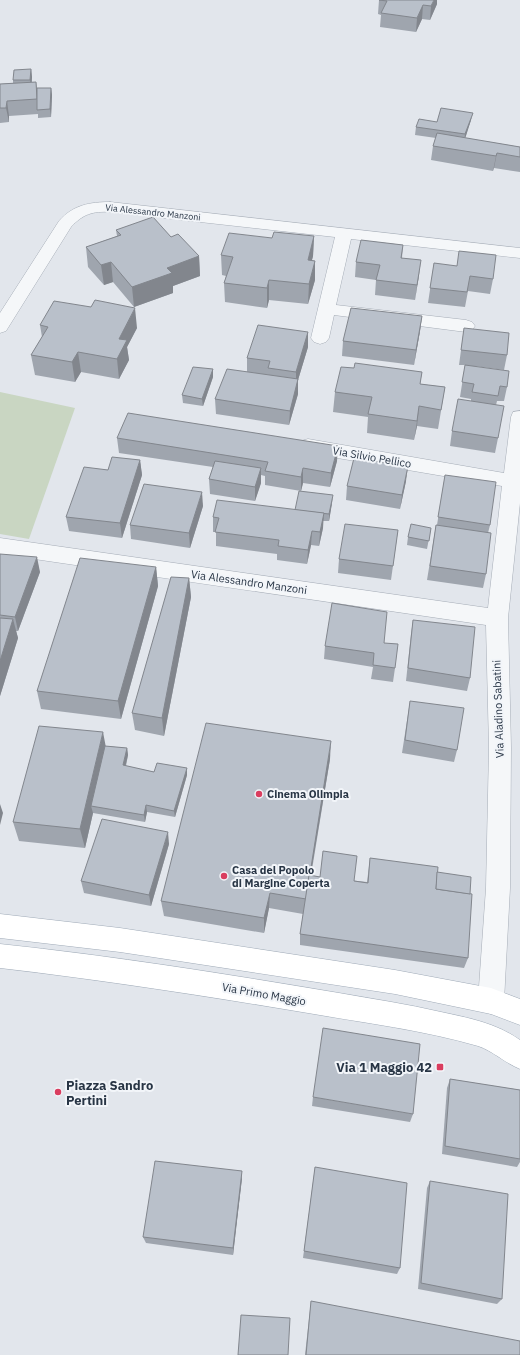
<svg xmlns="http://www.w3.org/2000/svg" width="520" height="1355" viewBox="0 0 520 1355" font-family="'IBM Plex Sans',sans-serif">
<rect width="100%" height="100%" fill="#e2e6ec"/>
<!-- green -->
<path fill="#c9d6c2" d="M0 392 75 408 29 539 0 534Z"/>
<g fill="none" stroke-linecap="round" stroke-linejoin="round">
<defs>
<g id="minor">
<path d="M110 202 520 248V258L351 239 336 305 466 320 472 322 475 326 472 330 466 332 334 315 329 338 326 342 320 344 314 342 311 338 335 237 110 212C93 211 83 214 71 227L6 331 0 333V313L59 221C73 205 90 202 110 202Z"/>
<path d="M520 411V503L508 618 511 748 510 888 504 1001 500 1010 491 1014 482 1010 478 1001 486 888 489 748 486 625 0 554V538L488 608 502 486 308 453 301 451 299 446 301 441 308 439 504 473 511 417 513 412Z"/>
</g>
<g id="major">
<path d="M0 914 120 928 395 970 491 988 520 999V1025L491 1014 395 994 120 952 0 938Z"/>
<path d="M0 944C114 956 226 974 339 993 373 999 407 1004 441 1012 469 1018 496 1023 520 1040V1069C505 1063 493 1051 478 1046 423 1030 365 1023 308 1013 206 996 103 980 0 968Z"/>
</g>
</defs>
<!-- minor casing -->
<use href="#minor" stroke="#a6adb7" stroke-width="1"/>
<!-- major casing -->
<use href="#major" stroke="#a0abb8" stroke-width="1"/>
<!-- minor -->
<use href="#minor" fill="#f5f7f9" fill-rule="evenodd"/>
<!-- major -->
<use href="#major" fill="#fff" fill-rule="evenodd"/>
</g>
<!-- wall -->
<g fill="#9fa5ae">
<path d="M379 0 437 4 430 20 422 19 416 32 380 27 381 15 378 14Z"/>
<path d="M31 69 32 77V82H36L37 88H51L52 95 51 117 38 118V114L9 116V122L0 123V84L13 83V80Z"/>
<path d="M471 120 465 138 520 147V172L494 168 493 171 431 160 433 146 436 138 415 135 416 127 437 122Z"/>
<path d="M116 230 199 256 200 276 173 286V293L134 307 113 282 104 285 88 267 86 247 117 236Z"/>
<path d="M314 236 313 256 312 260 315 261V280L308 304 269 300 267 308 225 302 224 283 226 276 222 275 221 255 272 238Z"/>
<path d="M403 245 402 258 419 275 415 300 375 295 376 280 355 277 356 262Z"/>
<path d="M434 263 493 279 490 294 468 291 465 307 428 303Z"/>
<path d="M422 316 420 331 414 365 342 356 343 341Z"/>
<path d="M40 325 137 328 127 347 129 360 119 379 81 372 75 382 35 375 31 355 42 337Z"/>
<path d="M464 328 507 355 504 370 474 366 507 387 504 401H497L496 405 498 438 495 453 450 446 452 431 471 401V399L460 397 465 365H459Z"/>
<path d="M308 332V347L298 380V394L289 425 216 414 215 399 247 372V358Z"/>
<path d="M354 368 422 372 420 384 445 387 438 429 417 426 414 440 367 433 368 417 333 412 335 392Z"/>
<path d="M213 369V377L203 406 183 403 182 395Z"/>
<path d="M117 438 337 461 330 487 303 483 301 491 265 485V476L261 475V483L255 501 210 494 209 479 213 467 119 453Z"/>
<path d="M140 460 142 475 122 538 69 531 66 517 108 470Z"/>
<path d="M445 475 490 525 488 533 486 574 483 588 427 580 436 525H437Z"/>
<path d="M406 481 400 509 346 500 347 486Z"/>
<path d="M332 503 329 521H323V528L319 546 311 545 307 564 277 560V554L216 546V532H213V517L295 510Z"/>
<path d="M203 506 190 548 131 539 130 525Z"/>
<path d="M431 528 427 549 407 545 408 537Z"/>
<path d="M398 530 391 580 338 573 339 559Z"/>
<path d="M0 554 40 572 18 631H16L18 638 0 696Z"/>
<path d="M156 567 158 586 121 719 41 709 37 691Z"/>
<path d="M189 578 191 597 164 736 135 730 132 713Z"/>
<path d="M413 620 470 678 467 691 406 681 411 634Z"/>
<path d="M384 643 395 668 393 682 371 679 373 667 324 659 325 646Z"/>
<path d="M410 701 457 750 454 762 402 753Z"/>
<path d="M105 746 127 748 128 755 126 766 154 772 187 775 175 817 147 812 145 822 93 813 85 848 19 841 13 822Z"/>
<path d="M330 759 311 876 367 882 370 858 437 872 468 958 464 968 300 945V934L303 914 269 908 264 933 164 916 161 901Z"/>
<path d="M169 844 151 906 84 893 81 881Z"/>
<path d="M450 1079 520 1090V1162L517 1167 442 1154 447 1088Z"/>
<path d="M313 1097 413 1114 410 1122 312 1106Z"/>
<path d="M315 1167 400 1268 397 1274 303 1258Z"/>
<path d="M242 1178 233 1255 146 1243 143 1237Z"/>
<path d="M430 1181 502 1299 497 1304 418 1289 427 1188Z"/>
<path d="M311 1301 520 1355H305Z"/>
</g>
<!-- shaded-wall -->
<g fill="#82868d">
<path d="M434 0H437V4L430 20 431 6Z"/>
<path d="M423 5 422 19 416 32 417 18Z"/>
<path d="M31 69 32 77 31 88 30 80Z"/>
<path d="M51 88 52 95 51 117 50 109Z"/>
<path d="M7 101 9 116V122L6 108Z"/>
<path d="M473 113 471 120 464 142 465 134Z"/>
<path d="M497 153 494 168 493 171 496 156Z"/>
<path d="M314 236 313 256 307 279 308 260Z"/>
<path d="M199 256 200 276 173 286V293L134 307 132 287 167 268Z"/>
<path d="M421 260 419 275 415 300 417 285Z"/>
<path d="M315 261V280L308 304 309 284Z"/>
<path d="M111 262 113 282 104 285 101 265Z"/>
<path d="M269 280V300L267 308V288Z"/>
<path d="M135 308 137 328 127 347 129 360 119 379 117 359 119 339Z"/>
<path d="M422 316 420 331 414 365 416 350Z"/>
<path d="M308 332V347L298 380V394L289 425 290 411 296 387V372Z"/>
<path d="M78 352 81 372 75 382 72 362Z"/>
<path d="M213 369V377L203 406 202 399Z"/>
<path d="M419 406 417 426 414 440 417 421Z"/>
<path d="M338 446 337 461 330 487 331 473Z"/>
<path d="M140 460 142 475 122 538 120 523Z"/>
<path d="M408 466 406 481 400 509 402 495Z"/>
<path d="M261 468V483L255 501V487Z"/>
<path d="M303 468V483L301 491V477Z"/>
<path d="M202 492 203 506 190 548 189 533Z"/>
<path d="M333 495 332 503 329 521V514Z"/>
<path d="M324 513 323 528 319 546 320 532Z"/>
<path d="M312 531 311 545 307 564 308 550Z"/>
<path d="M37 557 40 572 18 631 15 617Z"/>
<path d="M156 567 158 586 121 719 118 701Z"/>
<path d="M189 578 191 597 164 736 162 718Z"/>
<path d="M13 619 18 638 0 696V661Z"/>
<path d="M103 732 107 753 91 806 93 813 85 848 80 829Z"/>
<path d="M331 741 330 759 304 914 306 899Z"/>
<path d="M127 748 128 755 124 772 123 765Z"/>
<path d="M187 768V775L175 817 174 811Z"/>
<path d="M0 804 3 813 0 825Z"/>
<path d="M146 805 147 812 145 822 144 815Z"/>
<path d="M168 832 169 844 151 906 149 895Z"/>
<path d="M270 893 269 908 264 933V918Z"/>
<path d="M242 1171V1178L233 1255V1248Z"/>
</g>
<!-- building -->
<g fill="#b9c0ca" stroke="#82868d">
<path d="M379 0H434L431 6 423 5 417 18 381 13 387 1Z"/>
<path d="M31 69 30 80H13L14 70Z"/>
<path d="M36 82 37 99 7 101 6 108H0V84Z"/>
<path d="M37 88H51L50 109 37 110Z"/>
<path d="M441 108 473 113 465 134 416 127 419 119 437 122Z"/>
<path d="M437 133 520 147V157L497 153 496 156 433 146Z"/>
<path d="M153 217 171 237 178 234 199 256 167 268 172 273 132 287 111 262 101 265 86 247 121 235 116 230Z"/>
<path d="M274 232 314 236 308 260 315 261 309 284 269 280 267 288 224 283 233 257 221 255 229 233 272 238Z"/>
<path d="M361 240 403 245 401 258 421 260 417 285 376 280 380 265 356 262Z"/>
<path d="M459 251 496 255 493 279 470 276 467 292 430 288 434 263 457 266Z"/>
<path d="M95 300 135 308 119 339 127 340 117 359 78 352 72 362 31 355 48 327 40 325 54 301 91 307Z"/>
<path d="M351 308 422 316 416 350 343 341Z"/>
<path d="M258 325 308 332 296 372 268 368 270 361 247 358Z"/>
<path d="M464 328 509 333 507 355 461 350Z"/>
<path d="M355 363 422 372 420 384 445 387 441 410 419 406 417 421 368 414 372 397 335 392 341 367 354 368Z"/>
<path d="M465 365 509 371 507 387 500 386 498 396 472 392 474 384 462 382Z"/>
<path d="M193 367 213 369 202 399 182 395Z"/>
<path d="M227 369 298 379 290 411 215 399Z"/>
<path d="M458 399 504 406 498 438 452 431Z"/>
<path d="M128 413 338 446 331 473 303 468 301 477 265 471 268 462 117 438Z"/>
<path d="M112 457 140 460 120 523 66 517 84 467 108 470Z"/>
<path d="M354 458 408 466 402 495 347 486Z"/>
<path d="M215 461 261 468 255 487 209 479Z"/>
<path d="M445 475 496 482 490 525 438 517Z"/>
<path d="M144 484 202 492 189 533 130 525Z"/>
<path d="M299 491 333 495 329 514 295 510Z"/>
<path d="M217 500 324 513 320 532 312 531 308 550 278 546 279 540 215 532 219 518 213 517Z"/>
<path d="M345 524 398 530 393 566 339 559Z"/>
<path d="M411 524 431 528 429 541 408 537Z"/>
<path d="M436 525 491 533 486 574 430 566Z"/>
<path d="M0 554 37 557 15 617 0 615Z"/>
<path d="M80 558 156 567 118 701 37 691Z"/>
<path d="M171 577 189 578 162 718 132 713Z"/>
<path d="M332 603 387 612 384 643 398 644 395 668 373 665 374 653 325 646Z"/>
<path d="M0 618 13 619 0 661Z"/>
<path d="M413 620 475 627 470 678 408 668Z"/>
<path d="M410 701 464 708 457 750 405 740Z"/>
<path d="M206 723 331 741 306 899 270 893 264 918 161 901Z"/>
<path d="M39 726 103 732 80 829 13 822Z"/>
<path d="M105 746 127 748 123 765 154 772 157 763 187 768 174 811 146 805 144 815 91 806Z"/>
<path d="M102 819 168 832 149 895 81 881Z"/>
<path d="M323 851 357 856 354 881 368 883 370 858 438 867 436 889 472 894 468 958 300 934 309 875 320 877Z"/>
<path d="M437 872 471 877 470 894 436 889Z"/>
<path d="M323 1028 420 1044 413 1114 313 1097Z"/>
<path d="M450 1079 520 1090V1159L445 1146Z"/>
<path d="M155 1161 242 1171 233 1248 143 1237Z"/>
<path d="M315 1167 407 1183 400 1268 304 1251Z"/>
<path d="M430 1181 508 1194 502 1299 421 1283Z"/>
<path d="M311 1301 520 1341V1355H306Z"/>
<path d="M241 1315 290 1318 288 1355H238Z"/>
</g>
<!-- markers -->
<g fill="#da3d5f" stroke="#f2f5f9" stroke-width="1.5">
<circle cx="259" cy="794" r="4"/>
<circle cx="224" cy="876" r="4"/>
<rect x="436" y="1063" width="8" height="8" rx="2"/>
<circle cx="58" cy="1092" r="4"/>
</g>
<g text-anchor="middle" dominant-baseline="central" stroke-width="4" stroke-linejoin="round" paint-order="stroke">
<!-- far-street labels -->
<g font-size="9" fill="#283545" stroke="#f2f5f9">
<text transform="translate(153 212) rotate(6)">Via Alessandro Manzoni</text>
</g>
<!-- street labels -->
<g font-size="11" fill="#283545" stroke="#f2f5f9">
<text transform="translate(372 457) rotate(10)">Via Silvio Pellico</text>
<text transform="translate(249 582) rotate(8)">Via Alessandro Manzoni</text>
<text transform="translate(498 709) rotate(-92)">Via Aladino Sabatini</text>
<text transform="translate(264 994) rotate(10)">Via Primo Maggio</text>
</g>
<!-- poi labels -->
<g font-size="11" font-weight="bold" fill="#283545" stroke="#f2f5f9" text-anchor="start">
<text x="267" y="794">Cinema Olimpia</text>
<text x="232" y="870">Casa del Popolo<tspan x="232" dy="13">di Margine Coperta</tspan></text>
</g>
<!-- near-poi labels -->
<g font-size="13" font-weight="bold" fill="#283545" stroke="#f2f5f9" text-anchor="end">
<text x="432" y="1067">Via 1 Maggio 42</text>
<text x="66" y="1085" text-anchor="start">Piazza Sandro<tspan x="66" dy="15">Pertini</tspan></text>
</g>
</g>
</svg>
